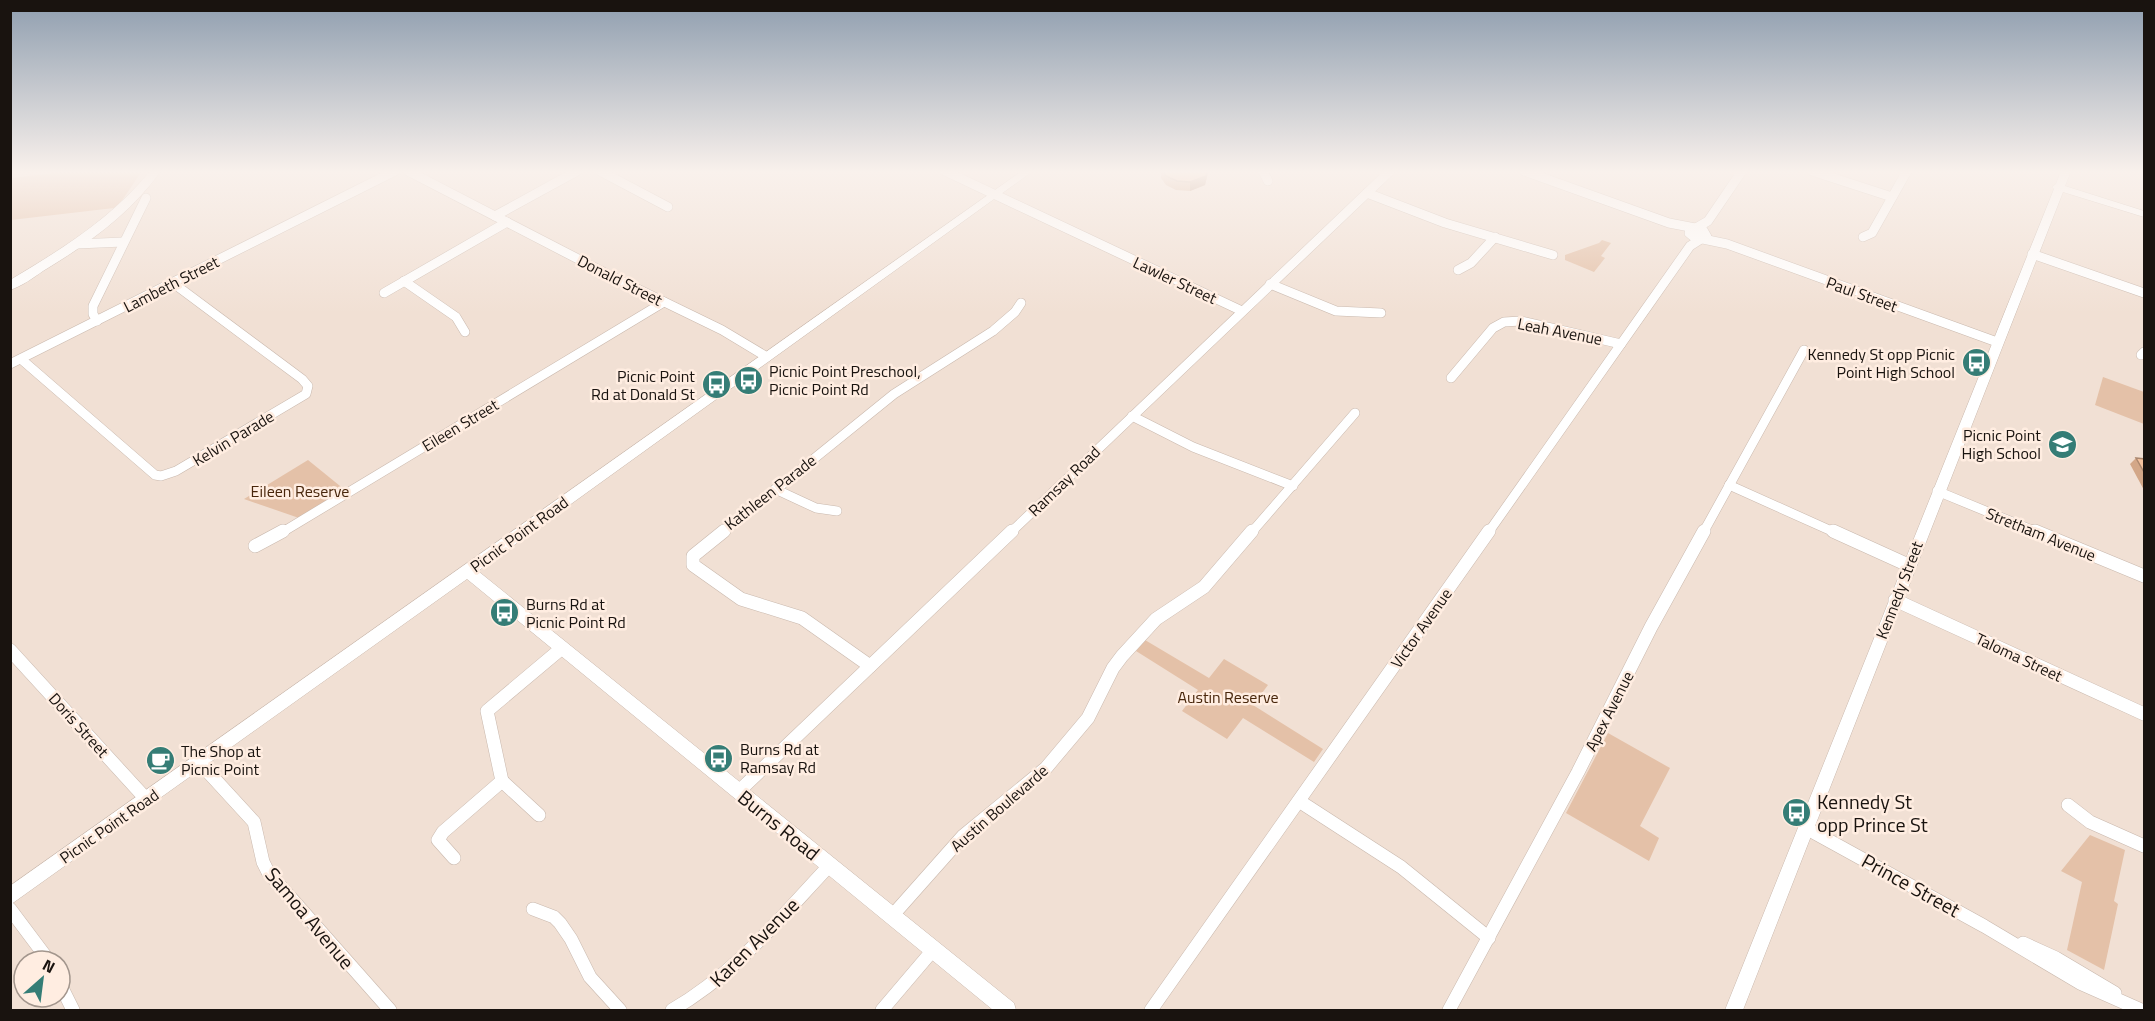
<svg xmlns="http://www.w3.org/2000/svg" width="2155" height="1021" viewBox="0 0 2155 1021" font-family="'Titillium Web',sans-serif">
<rect width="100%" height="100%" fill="#f1e0d4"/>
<!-- green -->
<g fill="#e4c1a8">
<path d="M72 171H142L121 202 114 208 11 220V178Z"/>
<path d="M1602 240 1611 243 1601 256 1605 258 1594 272 1565 260V255L1599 243Z"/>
<path d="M2103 377 2144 392V424L2095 405Z"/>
<path d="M308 460 345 490 299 518 244 499Z"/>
<path d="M1145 640 1209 678 1224 659 1268 685 1253 705 1323 749 1314 762 1243 718 1227 739 1182 711 1198 690 1136 651Z"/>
<path d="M1608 733 1670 768 1640 826 1659 838 1649 861 1566 813Z"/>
<path d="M2090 835 2125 850 2114 901 2118 904 2104 970 2067 950 2082 882 2061 871Z"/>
</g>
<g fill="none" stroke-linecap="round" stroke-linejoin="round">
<defs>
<g id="minor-far1">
<path d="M408 171 611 276 722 330 767 357"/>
<path d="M600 171 668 207"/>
<path d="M945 171 1242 311"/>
<path d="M1263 171 1268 181"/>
<path d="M1524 171 1669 223 1695 228"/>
<path d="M1812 171 1892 197"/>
<path d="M1367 193 1445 223 1553 255"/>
<path d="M495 216 577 171"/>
<path d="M1696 228 1708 221 1742 171"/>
<path d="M1690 229 1703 230 1707 237 1695 238 1689 233Z"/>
<path d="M1863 237 1872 233 1907 171"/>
<path d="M1703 239 1727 244 1997 342"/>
<path d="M77 244 123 242"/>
<path d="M2032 254 2144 293"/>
<path d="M1458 270 1471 263 1495 237"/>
<path d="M404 281 456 317 465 332"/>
<path d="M1270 284 1336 311 1381 313"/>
<path d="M384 293 507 222"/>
<path d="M97 321 93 314V306L146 198"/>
<path d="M2141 355 2144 352"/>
<path d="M21 359 155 475 161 476 176 471 306 394 308 386 302 379 173 283"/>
<path d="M10 364 395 171"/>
<path d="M1451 378 1493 328 1504 322 1521 321 1621 344"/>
<path d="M1132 416 1193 447 1293 486"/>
<path d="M1729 485 1836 533"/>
<path d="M775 489 816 508 837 511"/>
<path d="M1937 491 2039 533"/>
<path d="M281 533 664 302"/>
<path d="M722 533 894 394 993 331 1015 312 1021 303"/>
<path d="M1010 533 1390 171"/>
<path d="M1251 533 1355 413"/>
<path d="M1488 533 1690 246 1701 239"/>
<path d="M1703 533 1804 350"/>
</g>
<g id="minor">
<path d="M724 531 693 556V565L741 599 802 618 870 666"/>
<path d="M1833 531 1908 565"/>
<path d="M2035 531 2144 576"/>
<path d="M255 546 283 531"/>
<path d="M1895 600 2144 714"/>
<path d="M10 650 147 800"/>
<path d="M199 762 254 822 263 862 268 872 390 1010"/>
<path d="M502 781 539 815"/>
<path d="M738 792 1012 531"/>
<path d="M1299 801 1401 867 1489 938"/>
<path d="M2068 805 2090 822 2144 846"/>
<path d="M1806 828 1984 926 2080 983 2141 1010"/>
<path d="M454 858 438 840 443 832 502 781 487 711 562 648"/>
<path d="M10 909 49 961"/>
<path d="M533 909 554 917 560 923 571 939 590 977 620 1010"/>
<path d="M892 916 963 836 1046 768 1088 718 1113 668 1122 656 1156 619 1204 587 1252 531"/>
<path d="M2023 943 2056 958 2115 993"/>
<path d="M60 984 73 1010"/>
<path d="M672 1010C735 974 780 918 829 866"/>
<path d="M882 1010 933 950"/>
<path d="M1151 1010 1489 531"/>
<path d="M1449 1010 1578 772 1651 627 1704 531"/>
</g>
<g id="tertiary">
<path d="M1022 171H1033L478 571 1014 1003 1016 1010H993L467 579 10 905V886Z"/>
<path d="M2061 171H2071L2065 186 2144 211V217L2063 192 1743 1010H1725L2054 189 2052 187 2056 184Z"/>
</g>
<path id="secondary" d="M150 171H161C130 214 88 244 43 271 33 278 22 286 10 290V280C62 249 112 218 150 171Z"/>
</defs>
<!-- minor-far1 casing -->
<use href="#minor-far1" stroke="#c9b8ad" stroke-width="10"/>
<!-- minor casing -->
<use href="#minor" stroke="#c9b8ad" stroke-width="14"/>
<!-- tertiary casing -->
<use href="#tertiary" stroke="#c9b8ad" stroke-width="1"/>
<!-- secondary casing -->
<use href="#secondary" stroke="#c9b8ad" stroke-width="1"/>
<!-- minor-far1 -->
<use href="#minor-far1" stroke="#fff" stroke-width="9"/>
<!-- minor -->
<use href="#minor" stroke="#fff" stroke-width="13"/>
<!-- tertiary -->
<use href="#tertiary" fill="#fff" fill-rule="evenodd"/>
<!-- secondary -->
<use href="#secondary" fill="#fff" fill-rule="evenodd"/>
</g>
<!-- wall -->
<g fill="#d3a788">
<path d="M1161 171H1208L1207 177 1205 185 1190 191 1176 190 1166 185 1161 178Z"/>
<path d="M2145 456V492L2130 464 2136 458 2142 459Z"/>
</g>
<!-- shaded-wall -->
<path fill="#ac886f" d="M1208 171 1207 177 1205 185 1190 191V182Z"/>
<!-- building -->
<g fill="#f5c29e" stroke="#ac886f" stroke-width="1.5">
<path d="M1162 171H1207L1206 176 1190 182 1177 181 1166 176Z"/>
<path d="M2136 458 2145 459V474Z"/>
</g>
<!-- sky -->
<linearGradient id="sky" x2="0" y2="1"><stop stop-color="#8f9eaf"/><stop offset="0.55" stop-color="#f9f1ec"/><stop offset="1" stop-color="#f9f1ec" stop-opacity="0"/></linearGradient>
<rect width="2155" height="313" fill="url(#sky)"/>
<!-- icons -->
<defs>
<symbol id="bus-disc" viewBox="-11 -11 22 22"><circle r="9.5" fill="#357d76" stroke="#ffede1"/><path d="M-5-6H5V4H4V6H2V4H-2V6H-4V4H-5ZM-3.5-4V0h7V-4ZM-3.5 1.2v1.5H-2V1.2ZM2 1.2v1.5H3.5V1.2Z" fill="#fff"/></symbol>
<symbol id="school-disc" viewBox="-11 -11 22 22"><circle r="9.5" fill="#357d76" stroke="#ffede1"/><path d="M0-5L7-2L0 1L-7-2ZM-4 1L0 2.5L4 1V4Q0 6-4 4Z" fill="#fff"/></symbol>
<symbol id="cafe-disc" viewBox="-11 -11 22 22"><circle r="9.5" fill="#357d76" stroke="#ffede1"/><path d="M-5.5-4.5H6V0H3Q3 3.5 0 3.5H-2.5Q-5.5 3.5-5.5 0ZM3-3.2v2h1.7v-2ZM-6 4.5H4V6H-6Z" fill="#fff"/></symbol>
</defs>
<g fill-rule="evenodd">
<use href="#bus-disc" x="1960" y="346" width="33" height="33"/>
<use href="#bus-disc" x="732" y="364" width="33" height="33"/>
<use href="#bus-disc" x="700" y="368" width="33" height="33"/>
<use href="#school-disc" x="2046" y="428" width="33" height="33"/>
<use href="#bus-disc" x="488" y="596" width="33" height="33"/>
<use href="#bus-disc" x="702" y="742" width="33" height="33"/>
<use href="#cafe-disc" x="144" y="744" width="33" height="33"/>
<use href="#bus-disc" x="1780" y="796" width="33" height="33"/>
</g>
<g text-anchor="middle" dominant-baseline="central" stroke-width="5" stroke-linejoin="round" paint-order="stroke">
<!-- street labels -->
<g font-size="16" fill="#19130f" stroke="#ffede1">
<text transform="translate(620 280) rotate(27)">Donald Street</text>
<text transform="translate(1175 280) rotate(25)">Lawler Street</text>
<text transform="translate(171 284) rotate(-27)">Lambeth Street</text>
<text transform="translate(1862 294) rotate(20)">Paul Street</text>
<text transform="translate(1560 331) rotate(11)">Leah Avenue</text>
<text transform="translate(460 425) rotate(-31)">Eileen Street</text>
<text transform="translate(233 438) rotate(-31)">Kelvin Parade</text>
<text transform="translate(1064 481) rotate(-44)">Ramsay Road</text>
<text transform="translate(770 492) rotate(-38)">Kathleen Parade</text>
<text transform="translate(519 534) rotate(-36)">Picnic Point Road</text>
<text transform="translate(2041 534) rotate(22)">Stretham Avenue</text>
<text transform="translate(1899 590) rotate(-69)">Kennedy Street</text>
<text transform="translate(1421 628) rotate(-55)">Victor Avenue</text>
<text transform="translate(2019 657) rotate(25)">Taloma Street</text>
<text transform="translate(1609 711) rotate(-63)">Apex Avenue</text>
<text transform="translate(79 725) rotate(48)">Doris Street</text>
<text transform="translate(999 808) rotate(-41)">Austin Boulevarde</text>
<text transform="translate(109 826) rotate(-35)">Picnic Point Road</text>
</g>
<!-- poi labels -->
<g font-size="16" fill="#19130f" stroke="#ffede1" text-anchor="start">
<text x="1955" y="354" text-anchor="end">Kennedy St opp Picnic<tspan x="1955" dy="18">Point High School</tspan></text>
<text x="769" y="371">Picnic Point Preschool,<tspan x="769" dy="18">Picnic Point Rd</tspan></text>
<text x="695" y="376" text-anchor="end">Picnic Point<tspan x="695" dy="18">Rd at Donald St</tspan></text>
<text x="2041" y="435" text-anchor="end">Picnic Point<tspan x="2041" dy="18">High School</tspan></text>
<text x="526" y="604">Burns Rd at<tspan x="526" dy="18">Picnic Point Rd</tspan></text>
<text x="740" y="749">Burns Rd at<tspan x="740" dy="18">Ramsay Rd</tspan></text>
<text x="181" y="751">The Shop at<tspan x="181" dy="18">Picnic Point</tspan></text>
</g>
<!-- park labels -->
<g font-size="16" fill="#48260b" stroke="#ffede1">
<text x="300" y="491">Eileen Reserve</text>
<text x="1228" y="697">Austin Reserve</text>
</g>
<!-- near-poi labels -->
<g font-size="20" fill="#19130f" stroke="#ffede1" text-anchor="start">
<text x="1817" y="801">Kennedy St<tspan x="1817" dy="23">opp Prince St</tspan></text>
</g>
<!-- near-street labels -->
<g font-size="20" fill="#19130f" stroke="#ffede1">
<text transform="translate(779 825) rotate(39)">Burns Road</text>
<text transform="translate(1911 885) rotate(29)">Prince Street</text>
<text transform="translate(310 918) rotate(50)">Samoa Avenue</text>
<text transform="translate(754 942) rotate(-45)">Karen Avenue</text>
</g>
</g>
<!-- border -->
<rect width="2155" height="1021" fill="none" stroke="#19130f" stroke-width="24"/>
<!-- north arrow -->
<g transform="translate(42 979) rotate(28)"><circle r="28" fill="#ffede1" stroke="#a3968d" stroke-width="1.5"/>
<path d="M0-4.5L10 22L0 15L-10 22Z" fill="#357d76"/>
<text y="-9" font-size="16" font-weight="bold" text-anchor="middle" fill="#19130f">N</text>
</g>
</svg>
